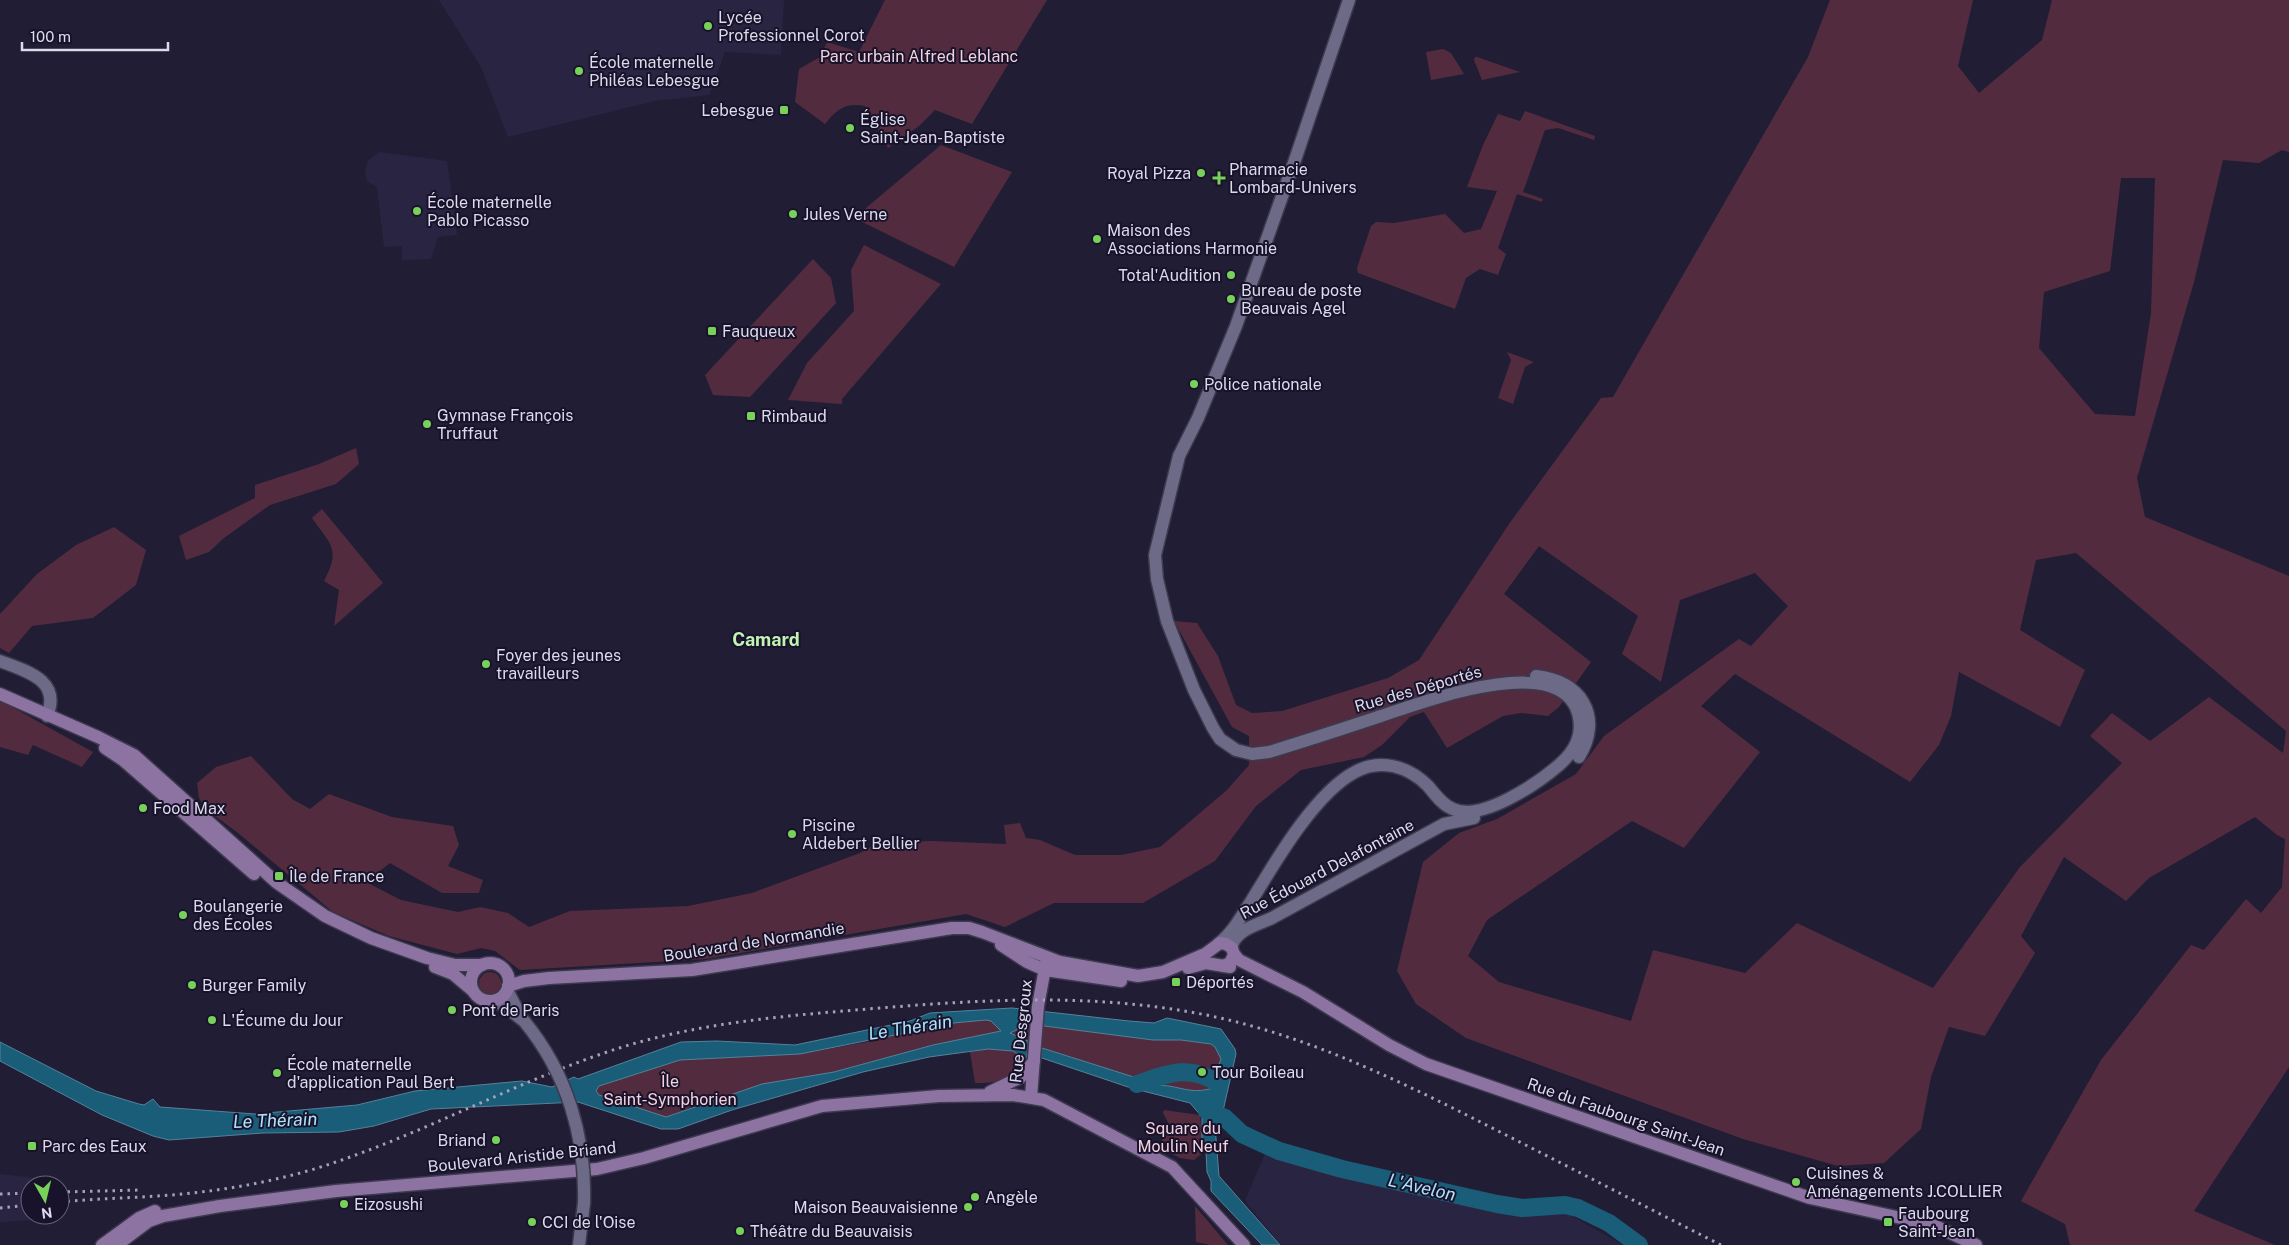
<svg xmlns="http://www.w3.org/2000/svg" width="2289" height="1245" viewBox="0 0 2289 1245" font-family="'Public Sans',sans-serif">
<rect width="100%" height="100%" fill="#211d35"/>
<!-- built -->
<g fill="#2a2443">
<path d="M439 0H784L781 55 725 52 709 95 654 101 508 137 481 67Z"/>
<path d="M379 152 447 161 457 235 438 237 431 259 402 260V246L384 247 377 187 367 181 365 171 368 161Z"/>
<path d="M1266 1151 1500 1207 1565 1212 1623 1245H1281L1245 1201Z"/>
<path d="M0 1174 35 1178V1185H30V1215H37V1220L0 1222Z"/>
</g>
<!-- green -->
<g fill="#522c3e" fill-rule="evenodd">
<path d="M885 0H1047L972 124 935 110 919 126 888 148 865 106C845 102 836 110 825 124L795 102 799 69 820 57 827 42 859 52Z"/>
<path d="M1830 0H1973L1958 66 1979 93 2042 40 2052 0H2289V152L2282 150 2259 163 2223 160 2194 282 2137 478 2145 517 2289 576V1067L2194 1211 2275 1245H2070L2065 1224 2021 1201 2101 1060 2191 945 2204 950 2246 899 2261 913 2282 887 2285 839 2277 835 2255 817 2149 878 2126 901 2064 857 2021 936 2035 953 1985 1036 1949 1027 1931 1077 1921 1129 1884 1163 1838 1166 1743 1139 1466 1038 1416 1004 1397 971 1423 862 1459 833 1497 819 1576 774 1604 736 1739 639 1751 646 1788 606 1755 573 1680 600 1661 682 1622 654 1638 616 1539 546 1504 594 1591 662 1559 707 1548 716 1521 713 1503 716 1447 748 1424 712 1410 717 1382 745 1364 757 1301 770 1256 806 1215 861 1143 903H1054L1005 927 966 914 706 959 520 970 495 951 481 948 457 954 389 936 333 912 238 833 207 810 199 798 197 783 216 767 251 756 292 799 310 809 329 794 392 817 453 826 459 845 448 866 483 880 479 893H442L390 863 366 882 401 900 458 912 480 907 508 913 529 927 570 911 688 906 752 893 860 853 877 843 931 841 1006 844 1004 825 1020 823 1026 838 1040 840 1075 855H1121L1160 847 1227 790 1249 765V736L1232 727 1174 621 1197 623 1218 656 1236 705 1252 713 1282 711 1388 678 1419 660 1509 524 1601 398 1613 397 1808 57ZM2121 178H2155L2151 313 2135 416 2095 414 2039 348 2044 292 2110 271ZM2076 553 2286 731 2283 753 2209 697 2150 741 2112 713 2090 736 2122 763 2020 867 1933 988 1797 923 1745 973 1653 950 1631 1021 1499 982 1468 956 1487 920 1632 821 1684 848 1760 752 1701 706 1735 674 1910 782 1939 745 1951 716 1959 672 2060 727 2085 670 2020 630 2036 560Z"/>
<path d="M1443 49 1451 53 1464 74 1431 80 1426 52Z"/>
<path d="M1475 57H1477L1520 72 1482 80 1474 60Z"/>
<path d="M1525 111 1595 136 1594 140 1558 128 1545 130 1523 192 1543 199 1542 202 1517 194 1498 248 1506 254 1498 275 1480 269 1466 278 1455 309 1358 273 1357 268 1371 226 1376 222 1394 223 1445 214 1464 233 1481 229 1497 191 1467 187 1483 145 1498 114 1520 121Z"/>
<path d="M941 145 1012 172 954 267 854 218Z"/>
<path d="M864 245 941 284 842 399V404L788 400 807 363 854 311 851 270Z"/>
<path d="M813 259 831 278 836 303 750 397 713 395 705 375Z"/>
<path d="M1507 352 1534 362 1525 367 1513 404 1498 398 1511 360Z"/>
<path d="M356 448 359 464 336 484 270 505 224 538 209 552 186 560 179 536 255 498V485L319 464Z"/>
<path d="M322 509 383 583 334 626 339 590 324 581C341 549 331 545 312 518Z"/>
<path d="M114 527 146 550 136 585 93 618 32 626 9 653 0 648V614L37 574 76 545Z"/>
<path d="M0 701H1L93 752 82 767 33 745 28 755 0 747Z"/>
<circle cx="490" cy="983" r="11"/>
<path d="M986 1020 991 1021 1002 1031 933 1045 834 1072 717 1098 666 1117 599 1095 596 1091 599 1086 680 1060 800 1054 867 1042 932 1025Z"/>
<path d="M1029 1024 1153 1040H1181L1211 1044 1215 1047 1221 1059 1210 1089C1188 1094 1181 1086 1159 1085L1042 1048 1027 1043 1009 1032Z"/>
<path d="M988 1049 1013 1051 1026 1060C1017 1080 995 1083 975 1083L970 1052Z"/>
<path d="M1164 1110 1200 1115 1204 1152 1194 1160 1180 1158 1160 1147 1168 1122 1163 1113Z"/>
<path d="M1195 1206 1228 1245H1210L1196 1242Z"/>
</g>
<!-- water -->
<path fill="#1a5d78" stroke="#54829a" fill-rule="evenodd" d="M1012 1008 1129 1021 1154 1023 1167 1018 1221 1029 1235 1049 1236 1054 1220 1124 1215 1126 1219 1176 1280 1245H1262L1211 1191V1181L1207 1172 1206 1151 1202 1138V1117L1190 1103 1131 1088 1027 1053 1026 1060 1013 1051 988 1049 929 1057 863 1072 732 1110 678 1129H661L578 1102 431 1109 374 1126 339 1132 263 1133 169 1140 153 1136 102 1115 0 1061V1042L96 1091 139 1104 144 1105 153 1099 160 1107 255 1114 357 1105 415 1091 522 1081 552 1087 574 1077 578 1079 681 1042 717 1041 795 1045 910 1021 930 1013ZM986 1020 991 1021 1001 1031 933 1045 834 1072 762 1084 666 1117 599 1095 596 1091 599 1086 680 1060 800 1054 930 1028 932 1025ZM1029 1024 1153 1040H1181L1211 1044 1215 1047 1221 1059 1210 1089C1188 1094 1181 1086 1159 1085L1042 1048 1028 1043V1041L1010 1033Z"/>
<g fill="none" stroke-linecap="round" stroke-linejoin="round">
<!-- river -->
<g stroke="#1a5d78" stroke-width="18">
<path d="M1137 1084C1167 1074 1188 1064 1218 1083"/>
<path d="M1207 1111 1225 1118 1242 1134 1279 1151 1342 1169 1497 1204 1522 1208 1565 1205 1578 1208 1609 1223 1639 1245"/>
</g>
<defs>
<g id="tertiary">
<path d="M0 661C26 671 62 680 47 716"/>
<path d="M1536 676C1580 680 1604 716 1579 757"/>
<path d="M1218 944C1233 933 1242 915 1252 900 1275 862 1315 793 1355 772 1380 758 1408 766 1428 786 1435 794 1442 805 1453 809 1481 822 1537 784 1559 765 1575 751 1584 735 1578 713 1559 649 1418 704 1378 717 1342 729 1305 741 1269 752L1252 754 1236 750 1220 739 1213 728 1194 690 1167 621 1157 579 1155 555 1179 456 1198 418 1236 326 1296 157 1349 0"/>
<path d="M1232 945C1238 929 1257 925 1272 918L1444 824 1474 818"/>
<path d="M507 990 520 1015"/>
<path d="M493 1001 503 1005 524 1021"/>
<path d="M579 1245 584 1203"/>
</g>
<g id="secondary">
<path d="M0 694 98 737 134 755 276 882 325 916 371 938 427 958 455 965H482"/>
<path d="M105 748 123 760 254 874"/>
<path d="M1001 945 1027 962 1045 970 1121 981"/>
<path d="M1234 954 1239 960 1303 992 1389 1045 1426 1064 1810 1198 1933 1225 1976 1245"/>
<circle cx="490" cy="982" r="19"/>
<path d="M435 967 453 974 472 990"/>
<path d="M1188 968 1206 963 1230 967"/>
<path d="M508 986 524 981 549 978 692 970 952 928H969L982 932 1060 962 1138 976 1163 972 1205 954 1220 943 1226 944 1232 948 1234 955 1230 963 1223 966"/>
<path d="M990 1092 1021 1077 1034 1061"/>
<path d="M1031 1097 1038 1006 1046 963"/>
<path d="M102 1245 139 1218 155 1211"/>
<path d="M117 1245 149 1221 163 1216 220 1206 336 1191 597 1169 644 1158 822 1106 939 1096 1013 1095 1044 1100 1172 1167 1244 1245"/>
</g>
</defs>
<!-- tertiary casing -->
<use href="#tertiary" stroke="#3d394e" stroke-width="15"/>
<!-- secondary casing -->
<use href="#secondary" stroke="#3d394e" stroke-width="15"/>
<!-- tertiary -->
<use href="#tertiary" stroke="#6d6a87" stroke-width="12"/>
<!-- secondary -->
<use href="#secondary" stroke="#8c73a2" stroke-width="12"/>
<!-- rail -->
<g stroke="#a4a2b5" stroke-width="3" stroke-dasharray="2.5 5" stroke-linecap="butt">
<path d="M60 1192 142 1190"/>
<path d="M0 1194 30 1193"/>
<path d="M60 1202C101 1198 142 1198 182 1194 226 1190 269 1182 311 1170 420 1137 520 1078 629 1045 711 1021 795 1015 880 1008 991 999 1101 993 1211 1016 1315 1038 1408 1085 1502 1133 1575 1170 1648 1208 1721 1245"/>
<path d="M0 1208 30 1205"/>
</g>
<defs>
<path id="tertiary-bridge" d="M524 1021C567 1073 586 1137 584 1203"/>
</defs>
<!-- tertiary-bridge casing -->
<use href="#tertiary-bridge" stroke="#3d394e" stroke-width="15" stroke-linecap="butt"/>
<!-- tertiary-bridge -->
<use href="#tertiary-bridge" stroke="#6d6a87" stroke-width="12"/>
</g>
<!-- markers -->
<g fill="#78d158" stroke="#18132b" stroke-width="2">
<circle cx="708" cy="26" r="5"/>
<circle cx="579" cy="71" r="5"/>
<rect x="779" y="105" width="10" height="10" rx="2.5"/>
<circle cx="850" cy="128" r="5"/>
<circle cx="1201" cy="173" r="5"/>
<path d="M1216.5 170.5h5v5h5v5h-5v5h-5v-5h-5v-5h5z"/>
<circle cx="417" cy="211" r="5"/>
<circle cx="793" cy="214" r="5"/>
<circle cx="1097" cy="239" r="5"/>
<circle cx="1231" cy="275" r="5"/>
<circle cx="1231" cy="299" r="5"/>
<rect x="707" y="326" width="10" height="10" rx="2.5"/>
<circle cx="1194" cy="384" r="5"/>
<rect x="746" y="411" width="10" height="10" rx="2.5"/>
<circle cx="427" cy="424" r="5"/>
<circle cx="486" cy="664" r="5"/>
<circle cx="143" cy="808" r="5"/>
<circle cx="792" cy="834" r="5"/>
<rect x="274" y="871" width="10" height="10" rx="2.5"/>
<circle cx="183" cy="915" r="5"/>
<rect x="1171" y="977" width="10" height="10" rx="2.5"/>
<circle cx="192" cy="985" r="5"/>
<circle cx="452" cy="1010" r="5"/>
<circle cx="212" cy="1020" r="5"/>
<circle cx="1202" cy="1072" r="5"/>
<circle cx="277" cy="1073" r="5"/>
<circle cx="496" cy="1140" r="5"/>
<rect x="27" y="1141" width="10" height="10" rx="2.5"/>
<circle cx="1796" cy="1182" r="5"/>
<circle cx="975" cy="1197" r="5"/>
<circle cx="344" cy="1204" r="5"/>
<circle cx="968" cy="1207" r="5"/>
<circle cx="532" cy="1222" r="5"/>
<rect x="1883" y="1217" width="10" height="10" rx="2.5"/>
<circle cx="740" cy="1231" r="5"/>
</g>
<g text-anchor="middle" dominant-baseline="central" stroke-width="4" stroke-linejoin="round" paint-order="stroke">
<!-- poi labels -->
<g font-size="16" fill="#dcdaeb" stroke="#18132b" text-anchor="start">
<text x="718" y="17">Lycée<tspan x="718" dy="18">Professionnel Corot</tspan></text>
<text x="589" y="62">École maternelle<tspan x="589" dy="18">Philéas Lebesgue</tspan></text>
<text x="774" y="110" text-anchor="end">Lebesgue</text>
<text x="860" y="119">Église<tspan x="860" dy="18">Saint-Jean-Baptiste</tspan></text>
<text x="1229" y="169">Pharmacie<tspan x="1229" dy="18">Lombard-Univers</tspan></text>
<text x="1191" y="173" text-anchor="end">Royal Pizza</text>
<text x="427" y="202">École maternelle<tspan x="427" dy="18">Pablo Picasso</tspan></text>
<text x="803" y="214">Jules Verne</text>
<text x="1107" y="230">Maison des<tspan x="1107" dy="18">Associations Harmonie</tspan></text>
<text x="1221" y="275" text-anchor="end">Total'Audition</text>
<text x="1241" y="290">Bureau de poste<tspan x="1241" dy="18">Beauvais Agel</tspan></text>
<text x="722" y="331">Fauqueux</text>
<text x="1204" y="384">Police nationale</text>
<text x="437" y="415">Gymnase François<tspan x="437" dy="18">Truffaut</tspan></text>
<text x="761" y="416">Rimbaud</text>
<text x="496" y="655">Foyer des jeunes<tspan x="496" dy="18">travailleurs</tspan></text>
<text x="153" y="808">Food Max</text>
<text x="802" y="825">Piscine<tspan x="802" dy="18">Aldebert Bellier</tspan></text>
<text x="289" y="876">Île de France</text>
<text x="193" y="906">Boulangerie<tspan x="193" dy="18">des Écoles</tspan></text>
<text x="1186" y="982">Déportés</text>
<text x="202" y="985">Burger Family</text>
<text x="462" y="1010">Pont de Paris</text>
<text x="222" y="1020">L'Écume du Jour</text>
<text x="287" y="1064">École maternelle<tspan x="287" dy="18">d'application Paul Bert</tspan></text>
<text x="1212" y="1072">Tour Boileau</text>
<text x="486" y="1140" text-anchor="end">Briand</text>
<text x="42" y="1146">Parc des Eaux</text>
<text x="1806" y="1173">Cuisines &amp;<tspan x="1806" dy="18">Aménagements J.COLLIER</tspan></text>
<text x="985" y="1197">Angèle</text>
<text x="354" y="1204">Eizosushi</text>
<text x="958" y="1207" text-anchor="end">Maison Beauvaisienne</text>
<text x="1898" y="1213">Faubourg<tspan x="1898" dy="18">Saint-Jean</tspan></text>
<text x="542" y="1222">CCI de l'Oise</text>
<text x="750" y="1231">Théâtre du Beauvaisis</text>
</g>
<!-- park labels -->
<g font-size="16" fill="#f4d1df" stroke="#18132b">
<text x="919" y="56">Parc urbain Alfred Leblanc</text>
<text x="670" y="1081">Île<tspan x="670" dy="18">Saint-Symphorien</tspan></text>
<text x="1183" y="1128">Square du<tspan x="1183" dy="18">Moulin Neuf</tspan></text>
</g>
<!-- street labels -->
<g font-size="16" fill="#dcdaeb" stroke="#18132b">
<text transform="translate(1418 689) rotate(-16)">Rue des Déportés</text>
<text transform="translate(1327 869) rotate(-28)">Rue Édouard Delafontaine</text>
<text transform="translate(754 942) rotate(-9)">Boulevard de Normandie</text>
<text transform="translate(1021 1031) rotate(-84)">Rue Desgroux</text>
<text transform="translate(1626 1117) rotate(19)">Rue du Faubourg Saint-Jean</text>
<text transform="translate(522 1157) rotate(-6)">Boulevard Aristide Briand</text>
</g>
<!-- neighbourhood labels -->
<g font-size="18" font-weight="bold" fill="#c2f3b2" stroke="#18132b">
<text x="766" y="639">Camard</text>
</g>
<!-- water labels -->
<g font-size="18" font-style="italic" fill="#ade2fc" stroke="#18132b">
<text transform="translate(910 1027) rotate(-9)">Le Thérain</text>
<text transform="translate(275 1120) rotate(-2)">Le Thérain</text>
<text transform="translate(1422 1187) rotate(13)">L'Avelon</text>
</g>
</g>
<!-- north arrow -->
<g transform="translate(45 1200) rotate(172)"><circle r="24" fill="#18132b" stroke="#666378"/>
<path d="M0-4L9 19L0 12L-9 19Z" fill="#78d158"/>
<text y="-8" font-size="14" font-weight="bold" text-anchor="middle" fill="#dcdaeb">N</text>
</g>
<!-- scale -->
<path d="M22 42v8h146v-8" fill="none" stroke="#dcdaeb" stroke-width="2.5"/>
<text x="30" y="42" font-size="15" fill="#dcdaeb" stroke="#18132b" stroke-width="4" paint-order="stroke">100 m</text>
</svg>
